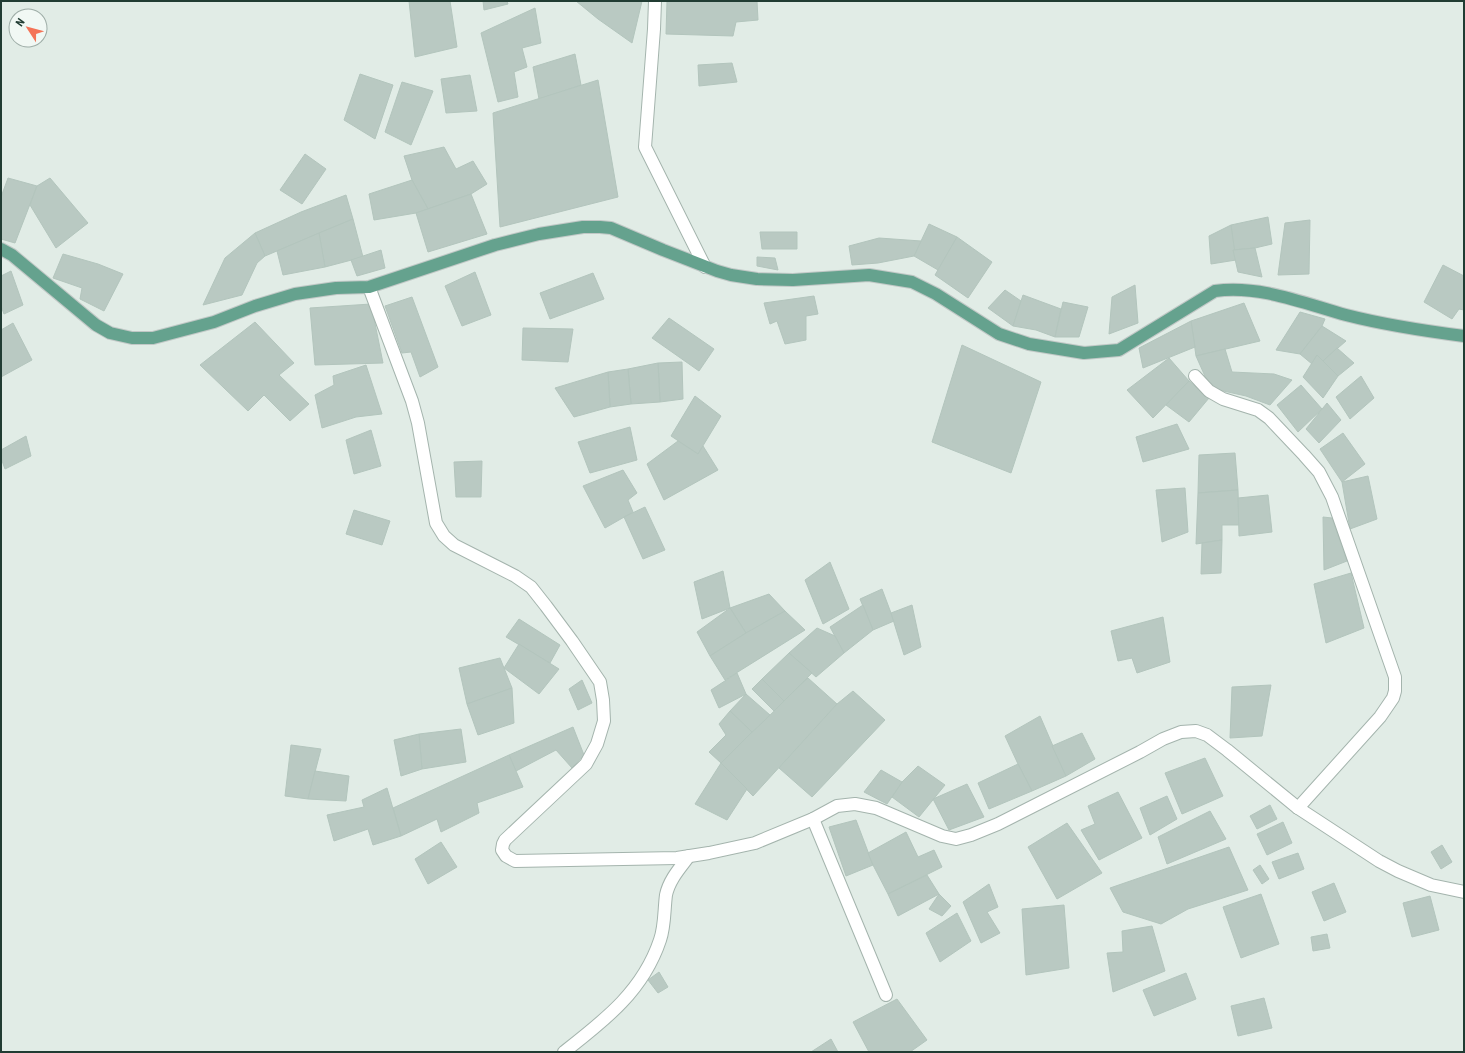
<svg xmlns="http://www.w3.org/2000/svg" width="1465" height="1053" viewBox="0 0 1465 1053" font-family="'Roboto Condensed',sans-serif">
<rect width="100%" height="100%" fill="#e1ece6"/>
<!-- building -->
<g fill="#b9c9c2" stroke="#b3c5bd">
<path d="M409 1H450L457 47 415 57Z"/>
<path d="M483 1H507L508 4 484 10Z"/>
<path d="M576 1H642L632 43 598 19Z"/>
<path d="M667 1H757L758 20 736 22 733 36 666 34Z"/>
<path d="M535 8 541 43 522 48 527 67 514 72 518 97 498 102 481 33Z"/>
<path d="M575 54 581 85 539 99 533 67Z"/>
<path d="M732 63 737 82 699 86 698 65Z"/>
<path d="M360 74 393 85 375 139 344 120Z"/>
<path d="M470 75 477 111 446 113 441 79Z"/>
<path d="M598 80 618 197 500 227 493 113Z"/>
<path d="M402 82 433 91 411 145 385 132Z"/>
<path d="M444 147 456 169 473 161 487 184 471 194 428 209 412 180 404 156Z"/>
<path d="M305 154 326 169 302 204 280 190Z"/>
<path d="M8 178 37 186 15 243 1 239V197Z"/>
<path d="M50 178 88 223 56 248 30 205 37 186Z"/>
<path d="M412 180 428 209 416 213 374 220 369 194Z"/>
<path d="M471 194 487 234 428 252 416 213Z"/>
<path d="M346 195 353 219 265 256 255 233 301 212Z"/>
<path d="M1268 217 1272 244 1255 248 1233 250 1231 225Z"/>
<path d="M353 219 363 257 325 267 319 233Z"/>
<path d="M1310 220 1309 274 1278 275 1285 223Z"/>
<path d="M929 224 957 237 938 270 914 256Z"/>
<path d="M1231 225 1236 260 1211 264 1209 236Z"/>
<path d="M760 232H797V249H762Z"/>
<path d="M255 233 265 256 257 263 242 295 203 305 225 258Z"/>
<path d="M319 233 325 267 283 275 277 251Z"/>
<path d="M957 237 992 262 968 298 935 275Z"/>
<path d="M879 238 921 241 914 256 878 263 852 265 849 246Z"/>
<path d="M1255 248 1262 277 1238 272 1233 250Z"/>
<path d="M381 250 385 268 357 276 351 260Z"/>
<path d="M63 254 98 264 123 274 104 311 80 299 82 288 53 278Z"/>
<path d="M757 257 775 258 778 270 757 266Z"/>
<path d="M1443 265 1464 276V310L1459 309 1452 319 1424 302Z"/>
<path d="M11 271 23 305 4 314 1 306V276Z"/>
<path d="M475 272 491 315 462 326 445 286Z"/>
<path d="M593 273 604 299 550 319 540 293Z"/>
<path d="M1135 285 1138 323 1109 334 1112 297Z"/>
<path d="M1005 290 1021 301 1013 326 988 308Z"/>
<path d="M1023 295 1061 309 1055 337 1036 330 1013 326Z"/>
<path d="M814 296 818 314 806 316V340L785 344 777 321 770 324 764 303Z"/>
<path d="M412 297 438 367 420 377 411 352 402 353 385 306Z"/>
<path d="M1063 302 1088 307 1079 337H1055Z"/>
<path d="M1244 303 1260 341 1196 356 1191 321Z"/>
<path d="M371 304 383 363 315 365 310 308Z"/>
<path d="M1300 312 1325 319 1322 326 1300 354 1276 350Z"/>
<path d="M669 318 714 349 699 371 652 338Z"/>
<path d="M1191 321 1195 347 1143 368 1139 348Z"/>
<path d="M255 322 294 363 279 375 309 404 290 421 264 395 248 411 200 365Z"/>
<path d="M13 323 32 360 1 377V330Z"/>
<path d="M1322 326 1346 341 1323 361 1317 355 1312 364 1300 354Z"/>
<path d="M523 328 573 329 568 362 522 360Z"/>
<path d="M962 345 1041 382 1011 473 932 442Z"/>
<path d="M1337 348 1354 363 1338 376 1323 361Z"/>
<path d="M1225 349 1232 372 1274 374 1292 380 1270 405 1246 396 1219 390 1208 383 1196 356Z"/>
<path d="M1317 355 1338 376 1323 398 1303 377Z"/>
<path d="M1169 358 1189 381 1153 418 1127 390Z"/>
<path d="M682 362 683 399 660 402 658 363Z"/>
<path d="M658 363 660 402 631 404 628 369Z"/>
<path d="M366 365 382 414 356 417 322 428 315 395 334 385 333 376Z"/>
<path d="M628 369 631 404 610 407 608 372Z"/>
<path d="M608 372 610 407 574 417 555 388Z"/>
<path d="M1361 376 1374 398 1350 419 1336 397Z"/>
<path d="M1189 381 1209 398 1189 422 1166 405Z"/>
<path d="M1301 385 1322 409 1298 432 1277 405Z"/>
<path d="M695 396 721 416 698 454 671 436Z"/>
<path d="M1327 403 1341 420 1319 443 1306 429Z"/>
<path d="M1177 424 1189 449 1143 462 1136 437Z"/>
<path d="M630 427 637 460 590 473 578 442Z"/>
<path d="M371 430 381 466 354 474 346 440Z"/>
<path d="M1343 433 1365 464 1342 482 1320 449Z"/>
<path d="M26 436 31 456 5 469 1 458V450Z"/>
<path d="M678 441 698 454 703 446 718 470 664 500 647 464Z"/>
<path d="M1235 453 1238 490 1198 493 1199 455Z"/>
<path d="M482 461 481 497H456L454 462Z"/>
<path d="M623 470 637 493 628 500 633 512 605 528 583 486Z"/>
<path d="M1368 476 1377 519 1350 529 1342 482Z"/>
<path d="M1185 488 1188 532 1162 542 1156 490Z"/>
<path d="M1238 490 1239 525H1222V540L1196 544 1198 493Z"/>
<path d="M1268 495 1272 532 1239 536 1238 498Z"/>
<path d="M645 507 665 550 643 559 624 517Z"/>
<path d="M354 510 390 521 382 545 346 534Z"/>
<path d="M1323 517 1332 518 1347 561 1324 570Z"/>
<path d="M1222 540 1221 573 1201 574 1202 543Z"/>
<path d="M830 562 849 609 823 624 805 580Z"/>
<path d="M723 571 730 608 702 619 694 582Z"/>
<path d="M1351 573 1364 628 1326 643 1314 584Z"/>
<path d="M882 589 894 621 873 630 860 599Z"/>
<path d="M769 594 785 611 746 633 730 608Z"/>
<path d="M863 605 873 630 844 653 830 627Z"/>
<path d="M912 605 921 647 904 655 891 613Z"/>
<path d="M730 608 746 633 710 656 697 632Z"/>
<path d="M785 611 805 630 725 680 710 656 746 633Z"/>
<path d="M1163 617 1170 662 1137 673 1132 658 1118 661 1111 631Z"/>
<path d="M519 619 560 645 550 663 506 637Z"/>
<path d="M817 628 835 636 844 653 816 677 789 653Z"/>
<path d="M519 644 559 669 539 694 504 668Z"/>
<path d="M789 653 812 673 784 701 762 679Z"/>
<path d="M500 658 512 688 467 704 459 668Z"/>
<path d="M737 673 746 694 719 708 711 690Z"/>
<path d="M808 678 837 704 753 796 721 763Z"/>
<path d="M762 679 784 701 774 711 752 689Z"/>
<path d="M582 680 592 703 578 710 569 689Z"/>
<path d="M1271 685 1262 736 1230 738 1232 687Z"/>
<path d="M512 688 514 723 478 735 467 704Z"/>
<path d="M853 691 885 720 812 797 779 768 837 704Z"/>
<path d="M746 694 770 715 752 732 730 711Z"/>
<path d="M730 711 752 732 721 763 709 752 726 735 719 724Z"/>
<path d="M1040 716 1066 776 1032 791 1018 764 1005 736Z"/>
<path d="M573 727 584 755 572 768 556 750 516 771 509 755Z"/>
<path d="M461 729 466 762 422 769 419 734Z"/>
<path d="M1082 733 1095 759 1066 776 1052 746Z"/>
<path d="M419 734 422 769 401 776 394 740Z"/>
<path d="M291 745 321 749 308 799 285 796Z"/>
<path d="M509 755 523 787 477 803 479 813 441 832 437 819 401 836 393 808Z"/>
<path d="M1205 758 1223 796 1182 814 1165 773Z"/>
<path d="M721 763 747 789 727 820 695 804Z"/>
<path d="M1018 764 1032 791 989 809 978 783Z"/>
<path d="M918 766 945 785 919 817 892 797 902 782Z"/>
<path d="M881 770 902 782 887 804 864 792Z"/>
<path d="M315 771 349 776 346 801 308 799Z"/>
<path d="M967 784 984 817 949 830 933 799Z"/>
<path d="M387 788 401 836 373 845 368 829 334 841 327 815 364 807 362 800Z"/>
<path d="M1118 792 1142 838 1099 860 1081 830 1095 824 1088 806Z"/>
<path d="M1167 796 1177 819 1150 835 1140 808Z"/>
<path d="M1270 805 1277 819 1257 829 1250 816Z"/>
<path d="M1210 811 1226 839 1167 864 1158 837Z"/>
<path d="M856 820 873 865 846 876 829 827Z"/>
<path d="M1283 822 1292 843 1267 855 1257 834Z"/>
<path d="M1067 823 1102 873 1057 899 1028 847Z"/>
<path d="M906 832 918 857 934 850 942 867 888 894 873 865 868 853Z"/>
<path d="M441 842 457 867 428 884 415 859Z"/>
<path d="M1442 845 1452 862 1441 869 1431 852Z"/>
<path d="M1229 847 1248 890 1188 909 1161 924 1123 912 1110 888Z"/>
<path d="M1298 853 1304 869 1279 879 1272 862Z"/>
<path d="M1260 865 1269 879 1262 884 1253 870Z"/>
<path d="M927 875 939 894 898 916 888 894Z"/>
<path d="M1334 883 1346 912 1324 921 1312 892Z"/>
<path d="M989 884 998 907 987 912 1000 933 981 943 963 902Z"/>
<path d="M939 894 951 906 942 916 929 909Z"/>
<path d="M1261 894 1279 944 1241 958 1223 907Z"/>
<path d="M1430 896 1439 930 1412 937 1403 903Z"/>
<path d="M1064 905 1069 968 1026 975 1022 909Z"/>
<path d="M957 913 971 941 940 962 926 933Z"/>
<path d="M1152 926 1165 971 1113 992 1107 953 1123 952 1122 931Z"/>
<path d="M1327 934 1330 948 1313 951 1311 937Z"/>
<path d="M659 972 668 987 658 993 648 980Z"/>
<path d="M1186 973 1196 999 1154 1016 1143 990Z"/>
<path d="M1264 998 1272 1028 1238 1036 1231 1006Z"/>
<path d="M897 999 927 1040 910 1052H869L853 1022Z"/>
<path d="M831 1039 838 1052H811Z"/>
</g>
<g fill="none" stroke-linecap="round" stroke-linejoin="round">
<defs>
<g id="minor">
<path d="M655 1 654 29 645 147 705 267"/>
<path d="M369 287 412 401 418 423 436 523 444 536 454 545 515 576 531 587 546 606 572 641 600 682 603 700 604 721 597 744 586 764 505 840 503 844 502 850 506 856 515 861 677 858 709 853 755 843 813 819 837 806 855 804 876 808 942 836 956 839 971 835 998 824 1140 752 1163 739 1181 732 1196 731 1207 735 1227 750 1298 808 1379 861 1398 871 1431 885 1464 892"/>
<path d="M1195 376 1209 391 1223 399 1258 410 1269 418 1304 455 1319 472 1332 497 1395 677V691L1393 698 1380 717 1298 808"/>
<path d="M813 819 886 995"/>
<path d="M564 1052C605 1020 643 991 660 940 665 926 664 910 666 895 669 880 680 868 689 856"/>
</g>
<path id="major" d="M1 249 12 255 96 325 110 333 132 338H153L214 322 255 306 295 294 336 288 369 287 495 245 539 234 583 227H600L611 228 663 250 717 271 731 275 757 279 793 280 869 275 912 282 936 294 999 334 1029 344 1084 353 1119 350 1215 291C1260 285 1303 303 1346 315 1385 325 1425 331 1464 336"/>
</defs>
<!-- minor casing -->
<use href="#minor" stroke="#a4b4ad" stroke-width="14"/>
<!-- major casing -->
<use href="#major" stroke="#c1c8c6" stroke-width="14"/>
<!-- minor -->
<use href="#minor" stroke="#fff" stroke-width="12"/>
<!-- major -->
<use href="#major" stroke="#65a28e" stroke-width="12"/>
</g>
<!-- border -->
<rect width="1465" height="1053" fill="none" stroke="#213c33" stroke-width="4"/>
<!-- north arrow -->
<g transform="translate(28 28) rotate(306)"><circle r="19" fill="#f1f8f4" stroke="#9eada7"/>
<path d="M0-3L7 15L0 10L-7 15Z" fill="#f47357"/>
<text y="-6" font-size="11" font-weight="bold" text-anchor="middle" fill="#213c33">N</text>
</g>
</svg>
